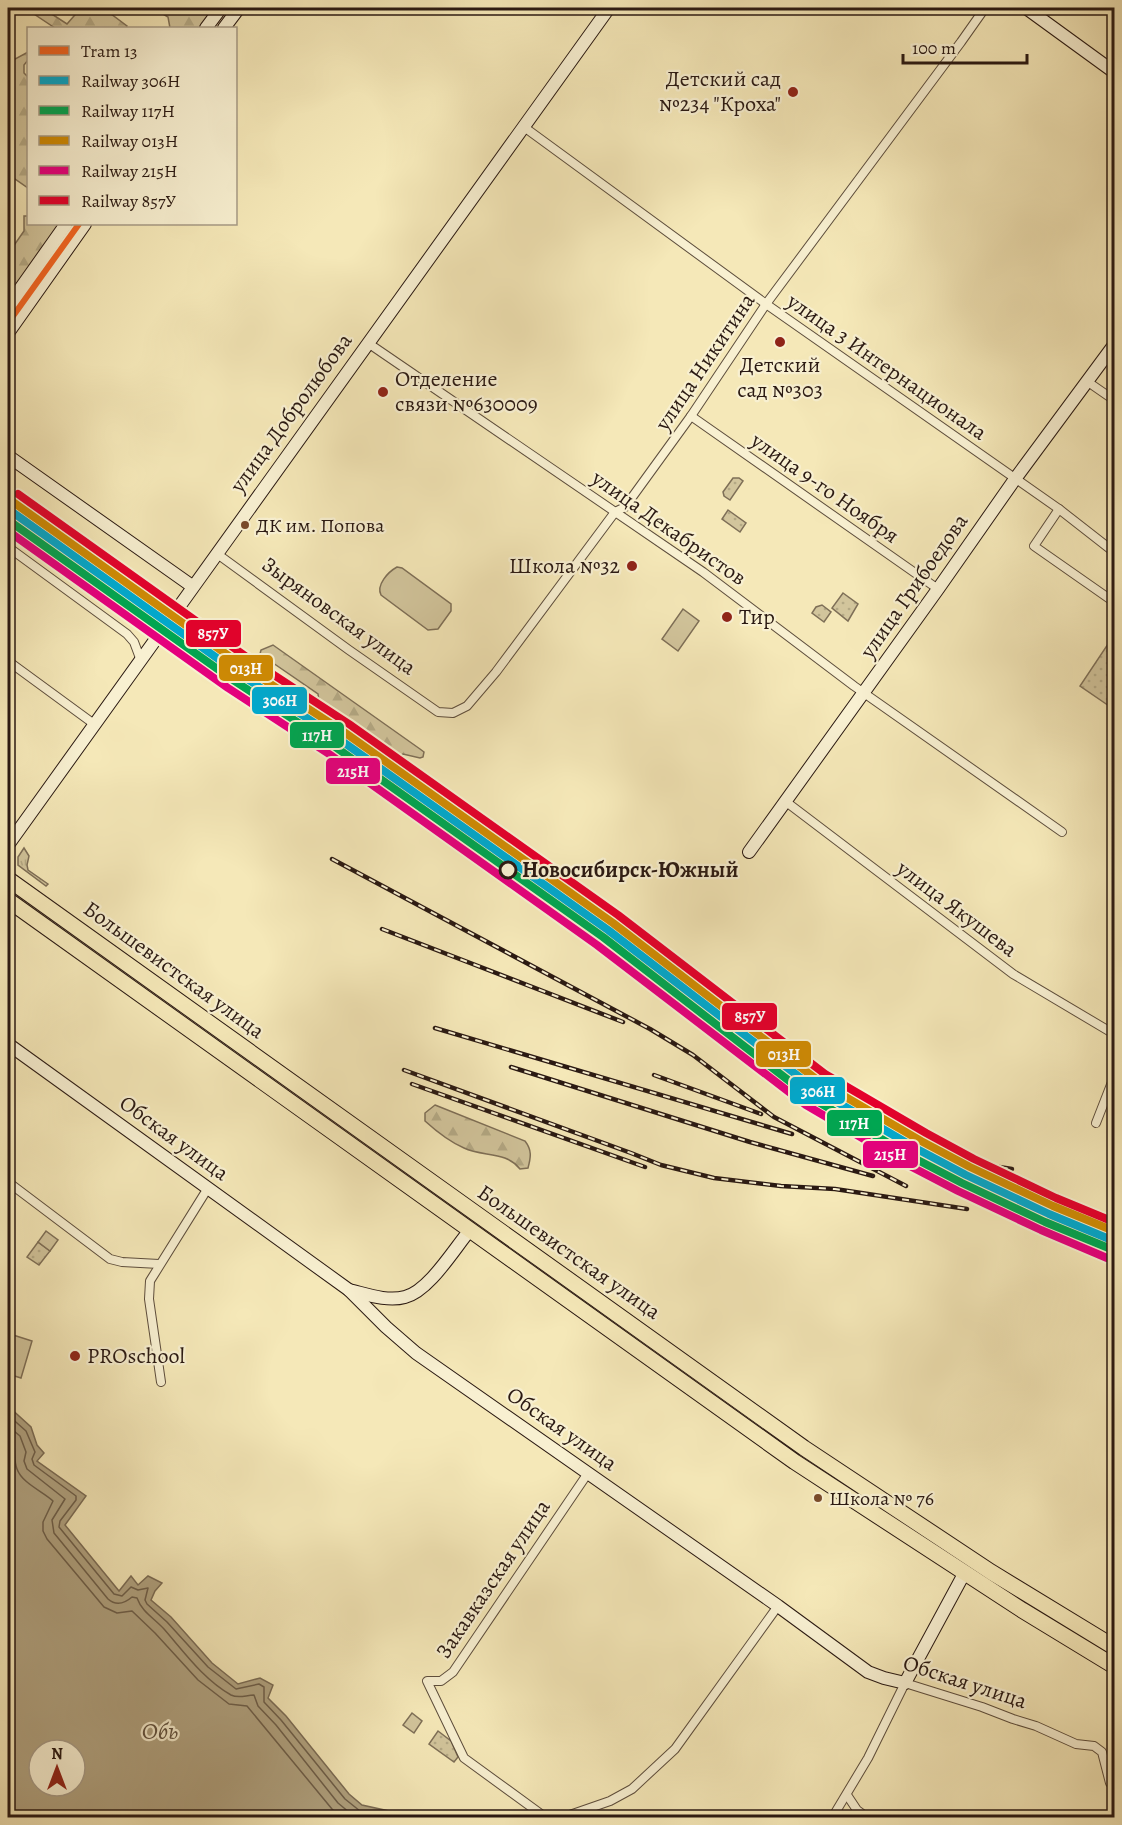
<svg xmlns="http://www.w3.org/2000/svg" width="1122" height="1825" viewBox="0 0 1122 1825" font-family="Alegreya,serif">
<defs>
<pattern id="grass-tufts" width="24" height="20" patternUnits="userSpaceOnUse" patternTransform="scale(1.5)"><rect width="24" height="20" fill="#d2c59c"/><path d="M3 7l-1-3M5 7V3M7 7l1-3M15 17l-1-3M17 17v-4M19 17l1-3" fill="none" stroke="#b4a985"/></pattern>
<pattern id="forest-firs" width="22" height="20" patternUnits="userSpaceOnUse" patternTransform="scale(1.5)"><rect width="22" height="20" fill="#d2c59c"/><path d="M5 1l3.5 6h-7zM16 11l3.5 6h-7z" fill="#b4a985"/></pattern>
<pattern id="park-dots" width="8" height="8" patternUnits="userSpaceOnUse" patternTransform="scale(1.5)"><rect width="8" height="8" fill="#d2c59c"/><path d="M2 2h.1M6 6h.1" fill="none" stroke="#b4a985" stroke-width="1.8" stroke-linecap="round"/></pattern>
</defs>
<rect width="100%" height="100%" fill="#f5e8b8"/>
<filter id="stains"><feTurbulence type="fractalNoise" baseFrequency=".00333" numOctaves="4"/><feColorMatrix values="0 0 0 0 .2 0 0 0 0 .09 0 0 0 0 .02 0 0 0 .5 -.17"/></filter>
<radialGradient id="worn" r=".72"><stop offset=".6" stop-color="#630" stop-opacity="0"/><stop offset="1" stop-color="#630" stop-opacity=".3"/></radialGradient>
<!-- grass -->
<path fill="url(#grass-tufts)" stroke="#7e6f57" stroke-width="1.5" d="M24 848 29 856 27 865 28 870 48 884 46 886 18 865V857Z"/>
<!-- forest -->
<g fill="url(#forest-firs)" stroke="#7e6f57" stroke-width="1.5">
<path d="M25 8H49L47 11 67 24 81 8H103L127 26 126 28H55Z"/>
<path d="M153 8H218L204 28H170L168 17Z"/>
<path d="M28 52V60L24 65V73L28 77V188L8 174V66L9 67 15 59Z"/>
<path d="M24 216H28V224H60L8 296V254L24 231Z"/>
<path d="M273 645 420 749 424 752 423 757 420 758 403 754 397 758 319 701 318 694 260 654 261 650Z"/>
<path d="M435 1105 525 1141C532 1150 531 1157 528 1168L520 1169C506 1151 483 1157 464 1148 450 1142 436 1131 425 1121V1113Z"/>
</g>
<!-- park -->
<g fill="url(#park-dots)" stroke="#7e6f57" stroke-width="1.5">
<path d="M733 478H739L743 481 730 500 724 496 723 492Z"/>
<path d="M728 510 746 523 740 532 722 519Z"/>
<path d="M843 593 858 604 848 621 832 608Z"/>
<path d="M822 605 831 612 824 622 812 613 816 607Z"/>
<path d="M1108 644 1114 648V704L1112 708 1080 686Z"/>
<path d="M38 1242 50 1251 39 1265 27 1257Z"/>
<path d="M438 1731 451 1741 458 1757 454 1762 429 1744Z"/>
</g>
<!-- pitch -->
<g fill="#d2c59c" stroke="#7e6f57" stroke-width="1.5">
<path d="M397 567 402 568 451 604V611L438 629 428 630 381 595C376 585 388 572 397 567Z"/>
<path d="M683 609 699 621 678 651 662 639Z"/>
<path d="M46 1231 58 1240 50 1251 38 1242Z"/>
<path d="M10 1334 32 1341 21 1378 8 1374V1342Z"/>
<path d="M412 1713 422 1721 414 1733 403 1725Z"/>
</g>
<!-- water -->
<path fill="#b0a280" stroke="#7a6b54" stroke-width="1.5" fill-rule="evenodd" d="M8 1406 31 1427 37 1445 44 1453 37 1461 86 1496 65 1525 119 1591 131 1576 138 1585 148 1576 162 1583 155 1591 151 1600 171 1617 212 1663 238 1684 260 1678 273 1685 268 1698 286 1716 349 1794 362 1805 398 1813 401 1817H8ZM39 1750H75V1786H39Z"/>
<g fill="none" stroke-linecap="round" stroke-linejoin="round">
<!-- shore -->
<g stroke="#6d5e49" stroke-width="1.5">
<path d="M8 1415 26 1431 35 1452 32 1459 34 1465 76 1496V1500L60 1521 59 1527 114 1594 122 1596 131 1587 138 1590 148 1588 145 1600 147 1604 167 1622 208 1667 236 1689 259 1684 264 1687V1702L281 1720 345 1799 360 1811 392 1818"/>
<path d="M8 1426 20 1436 26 1452 24 1461 27 1469 65 1499 52 1520 54 1533 108 1599C116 1606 124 1604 132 1597L137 1598C142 1612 154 1618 164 1629 184 1652 204 1680 231 1695 239 1699 246 1695 254 1695L258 1706 276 1725 338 1803 356 1818"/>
<path d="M8 1437C19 1447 12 1457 17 1469 22 1483 42 1491 53 1501L43 1522V1531L47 1539 104 1607 117 1613 132 1611 155 1633 198 1680 229 1704 247 1706 332 1809 341 1818"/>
</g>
<defs>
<g id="street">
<path d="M524 127 766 304 1059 509 1114 552"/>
<path d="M368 343 703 572 854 686 1062 832"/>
<path d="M1088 382 1114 400"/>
<path d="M691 416 938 589"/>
<path d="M1059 509 1034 546 1114 602"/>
<path d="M8 547 127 634 134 642 140 658"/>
<path d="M216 553 349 650 438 712 453 713 467 706 496 672 615 512 625 507 691 416 766 304 961 42 985 8"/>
<path d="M8 661 94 724"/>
<path d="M785 801 1013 974 1114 1034"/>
<path d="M1096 1123 1114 1077"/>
<path d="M8 1182 110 1259 122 1262 159 1264"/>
<path d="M161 1382 149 1299 150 1281 208 1188"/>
<path d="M847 1795 857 1810 868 1818"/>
<path d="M552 1818 545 1817 464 1758 427 1681H441L453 1672 588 1473"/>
<path d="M561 1818 610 1801 632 1789 675 1749 778 1606"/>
<path d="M832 1818 868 1758 905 1683 982 1707 1013 1719 1036 1726 1076 1744 1094 1746 1102 1752 1110 1783 1114 1785"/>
</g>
<g id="secondary">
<path d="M1026 8 1114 72"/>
<path d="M206 28 221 8"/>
<path d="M224 28 239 8"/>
<path d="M8 306 66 224"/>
<path d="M8 333 85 224"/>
<path d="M8 456 192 586"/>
<path d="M8 845 609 8"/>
<path d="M749 852 938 589 1015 479 1114 345"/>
<path d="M8 1044 349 1290 386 1327 416 1353 778 1606 868 1672 884 1678 905 1683 965 1572"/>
<path d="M349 1290C366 1294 387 1302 405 1297 429 1291 454 1249 470 1230"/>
</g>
<g id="highway">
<path d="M8 879 804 1448 991 1572 1114 1647"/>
<path d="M8 900 795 1462 1022 1610 1114 1666"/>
</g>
</defs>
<!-- street casing -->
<use href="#street" stroke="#5d4d3c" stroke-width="10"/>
<!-- secondary casing -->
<use href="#secondary" stroke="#2a1912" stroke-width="14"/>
<!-- highway casing -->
<use href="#highway" stroke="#2a1912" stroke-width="17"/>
<!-- street -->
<use href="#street" stroke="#f8f0d1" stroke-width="8"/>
<!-- secondary -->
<use href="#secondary" stroke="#f8f0d1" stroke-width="12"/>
<!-- highway -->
<use href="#highway" stroke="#f5e8b8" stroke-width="15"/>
<defs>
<g id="rail">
<path d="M332 859 650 1029 693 1055 774 1117 906 1186"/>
<path d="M382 929 623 1022"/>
<path d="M435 1028 792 1134"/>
<path d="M511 1067 750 1142 873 1176"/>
<path d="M404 1070 631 1153 661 1165 714 1178 781 1186 835 1189 967 1209"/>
<path d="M654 1075 761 1114"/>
<path d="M412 1084 645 1167"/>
<path d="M869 1121C915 1142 962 1163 1012 1169"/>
</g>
</defs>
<!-- rail casing -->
<use href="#rail" stroke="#2a1912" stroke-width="4.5"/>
<!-- rail -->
<use href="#rail" stroke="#f8f0d1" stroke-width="2" stroke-dasharray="7" stroke-linecap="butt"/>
<defs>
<path id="rail-1" d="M8 509 238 673 339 739 608 930 815 1089 917 1149 966 1175 1049 1214 1114 1241"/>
<path id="rail-2" d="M8 520 233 680 334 746 603 937 810 1097 912 1157 962 1183 1045 1222 1111 1249"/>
<path id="rail-3" d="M13 502 243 666 344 732 613 923 820 1082 921 1141 970 1167 1053 1206 1114 1231"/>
<path id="rail-4" d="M8 531 228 688 329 754 597 945 806 1105 908 1165 958 1191 1041 1230 1107 1258"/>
<path id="rail-5" d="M18 494 248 658 349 724 618 915 825 1074 926 1133 974 1159 1056 1198 1114 1222"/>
</defs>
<!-- rail-1 casing -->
<use href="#rail-1" stroke="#f8f0d1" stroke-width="12"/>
<!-- rail-2 casing -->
<use href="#rail-2" stroke="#f8f0d1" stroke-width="12"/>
<!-- rail-3 casing -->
<use href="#rail-3" stroke="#f8f0d1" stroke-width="12"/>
<!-- rail-4 casing -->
<use href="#rail-4" stroke="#f8f0d1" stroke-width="12"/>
<!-- rail-5 casing -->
<use href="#rail-5" stroke="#f8f0d1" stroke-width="12"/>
<!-- rail-1 -->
<use href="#rail-1" stroke="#00a9ce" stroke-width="8"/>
<!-- rail-2 -->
<use href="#rail-2" stroke="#00a651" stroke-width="8"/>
<!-- rail-3 -->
<use href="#rail-3" stroke="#ce8a04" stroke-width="8"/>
<!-- rail-4 -->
<use href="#rail-4" stroke="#e5007d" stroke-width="8"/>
<!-- rail-5 -->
<use href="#rail-5" stroke="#e4002b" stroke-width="8"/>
<defs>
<path id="tram-1" d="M8 323 79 224"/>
</defs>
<!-- tram-1 casing -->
<use href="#tram-1" stroke="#f8f0d1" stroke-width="10"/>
<!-- tram-1 -->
<use href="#tram-1" stroke="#f26522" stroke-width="6"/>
</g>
<!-- markers -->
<g fill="#8f2418" stroke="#f8f0d1" stroke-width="2">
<circle cx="793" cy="92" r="6"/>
<circle cx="780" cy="342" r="6"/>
<circle cx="383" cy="392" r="6"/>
<circle cx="632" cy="566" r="6"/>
<circle cx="727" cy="617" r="6"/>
<circle cx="75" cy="1356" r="6"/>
</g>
<g fill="#7a4b2a" stroke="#f8f0d1" stroke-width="2">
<circle cx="245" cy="525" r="5"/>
<circle cx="818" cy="1498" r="5"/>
</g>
<circle fill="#f8f0d1" stroke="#2a1912" stroke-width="3" cx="508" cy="870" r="8"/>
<g text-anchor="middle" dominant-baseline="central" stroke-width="4.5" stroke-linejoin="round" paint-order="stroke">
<!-- bus labels -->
<g font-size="20" fill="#2a1912" stroke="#f8f0d1" text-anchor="start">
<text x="256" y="525">ДК им. Попова</text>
<text x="829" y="1498">Школа № 76</text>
</g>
<!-- poi labels -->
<g font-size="22" fill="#2a1912" stroke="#f8f0d1" text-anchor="start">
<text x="781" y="79" text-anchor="end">Детский сад<tspan x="781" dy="25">№234 "Кроха"</tspan></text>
<text x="780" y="365" text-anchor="middle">Детский<tspan x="780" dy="25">сад №303</tspan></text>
<text x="395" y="379">Отделение<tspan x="395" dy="25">связи №630009</tspan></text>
<text x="620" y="566" text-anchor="end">Школа №32</text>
<text x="739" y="617">Тир</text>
<text x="87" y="1356">PROschool</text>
</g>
<!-- street labels -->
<g font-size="22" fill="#2a1912" stroke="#f8f0d1">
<text transform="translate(705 362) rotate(-56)">улица Никитина</text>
<text transform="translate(887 367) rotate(35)">улица 3 Интернационала</text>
<text transform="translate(291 413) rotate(-54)">улица Добролюбова</text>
<text transform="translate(825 488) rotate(35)">улица 9-го Ноября</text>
<text transform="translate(669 528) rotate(35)">улица Декабристов</text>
<text transform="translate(914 586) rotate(-55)">улица Грибоедова</text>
<text transform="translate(339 616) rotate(36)">Зыряновская улица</text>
<text transform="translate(957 909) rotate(37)">улица Якушева</text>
<text transform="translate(174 970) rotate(36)">Большевистская улица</text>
<text transform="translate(174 1138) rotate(36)">Обская улица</text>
<text transform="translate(569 1252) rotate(35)">Большевистская улица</text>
<text transform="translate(562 1429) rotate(35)">Обская улица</text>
<text transform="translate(493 1579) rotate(-56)">Закавказская улица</text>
<text transform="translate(965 1682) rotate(18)">Обская улица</text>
</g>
<!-- stop labels -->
<g font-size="22" font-weight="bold" fill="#2a1912" stroke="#f8f0d1" text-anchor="start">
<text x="522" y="870">Новосибирск-Южный</text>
</g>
<!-- water labels -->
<g font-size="24" font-style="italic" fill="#60503e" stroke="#f8f0d1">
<text x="160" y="1731">Обь</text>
</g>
</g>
<g stroke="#f8f0d1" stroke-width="2">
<rect x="185" y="619" width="57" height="29" rx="6" fill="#e4002b"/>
<rect x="218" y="654" width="56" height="28" rx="6" fill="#ce8a04"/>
<rect x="251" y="686" width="57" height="29" rx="6" fill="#00a9ce"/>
<rect x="289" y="721" width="56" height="28" rx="6" fill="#00a651"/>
<rect x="325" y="757" width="56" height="28" rx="6" fill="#e5007d"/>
<rect x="721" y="1002" width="57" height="29" rx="6" fill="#e4002b"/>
<rect x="755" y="1040" width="57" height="28" rx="6" fill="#ce8a04"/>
<rect x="789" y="1076" width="57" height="29" rx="6" fill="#00a9ce"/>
<rect x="826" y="1109" width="57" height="28" rx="6" fill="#00a651"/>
<rect x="862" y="1140" width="57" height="29" rx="6" fill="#e5007d"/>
</g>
<g font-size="16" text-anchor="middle" font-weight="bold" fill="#fff">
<text x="213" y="639">857У</text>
<text x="246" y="674">013Н</text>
<text x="280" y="706">306Н</text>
<text x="317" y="741">117Н</text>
<text x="353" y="777">215Н</text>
<text x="750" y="1022">857У</text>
<text x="784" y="1060">013Н</text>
<text x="818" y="1097">306Н</text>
<text x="854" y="1129">117Н</text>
<text x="890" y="1160">215Н</text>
</g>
<!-- margin -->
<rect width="1122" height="1825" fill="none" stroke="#f5e8b8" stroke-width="30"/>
<rect x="9" y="9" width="1104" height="1807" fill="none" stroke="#2a1912" stroke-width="3"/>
<rect x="15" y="15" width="1092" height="1795" fill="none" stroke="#2a1912" stroke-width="1.5"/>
<!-- legend -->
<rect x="27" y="27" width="210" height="198" fill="#f8f0d1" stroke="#a69a85" stroke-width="1.5"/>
<rect x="39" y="46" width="30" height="9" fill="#f26522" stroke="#a69a85" stroke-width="1.5"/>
<text x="81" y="57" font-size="18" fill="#2a1912">Tram 13</text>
<rect x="39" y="76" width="30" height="9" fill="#00a9ce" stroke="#a69a85" stroke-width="1.5"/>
<text x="81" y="87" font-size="18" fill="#2a1912">Railway 306Н</text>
<rect x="39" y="106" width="30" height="9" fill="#00a651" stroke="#a69a85" stroke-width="1.5"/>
<text x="81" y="117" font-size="18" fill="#2a1912">Railway 117Н</text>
<rect x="39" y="136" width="30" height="9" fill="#ce8a04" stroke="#a69a85" stroke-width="1.5"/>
<text x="81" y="147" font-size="18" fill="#2a1912">Railway 013Н</text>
<rect x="39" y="166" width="30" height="9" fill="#e5007d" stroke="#a69a85" stroke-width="1.5"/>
<text x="81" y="177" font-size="18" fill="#2a1912">Railway 215Н</text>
<rect x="39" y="196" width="30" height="9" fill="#e4002b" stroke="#a69a85" stroke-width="1.5"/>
<text x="81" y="207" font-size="18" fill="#2a1912">Railway 857У</text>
<!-- north arrow -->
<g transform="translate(57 1768)"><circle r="28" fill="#f8f0d1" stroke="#a69a85" stroke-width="1.5"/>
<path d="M0-4.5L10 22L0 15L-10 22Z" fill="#8f2418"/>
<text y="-9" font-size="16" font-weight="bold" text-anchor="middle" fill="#2a1912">N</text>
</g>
<!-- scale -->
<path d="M903 54v9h124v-9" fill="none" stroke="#2a1912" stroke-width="3"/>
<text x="912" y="54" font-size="18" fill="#2a1912" stroke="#f8f0d1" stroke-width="4.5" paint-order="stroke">100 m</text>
<rect width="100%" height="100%" filter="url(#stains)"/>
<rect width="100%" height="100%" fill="url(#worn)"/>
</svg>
